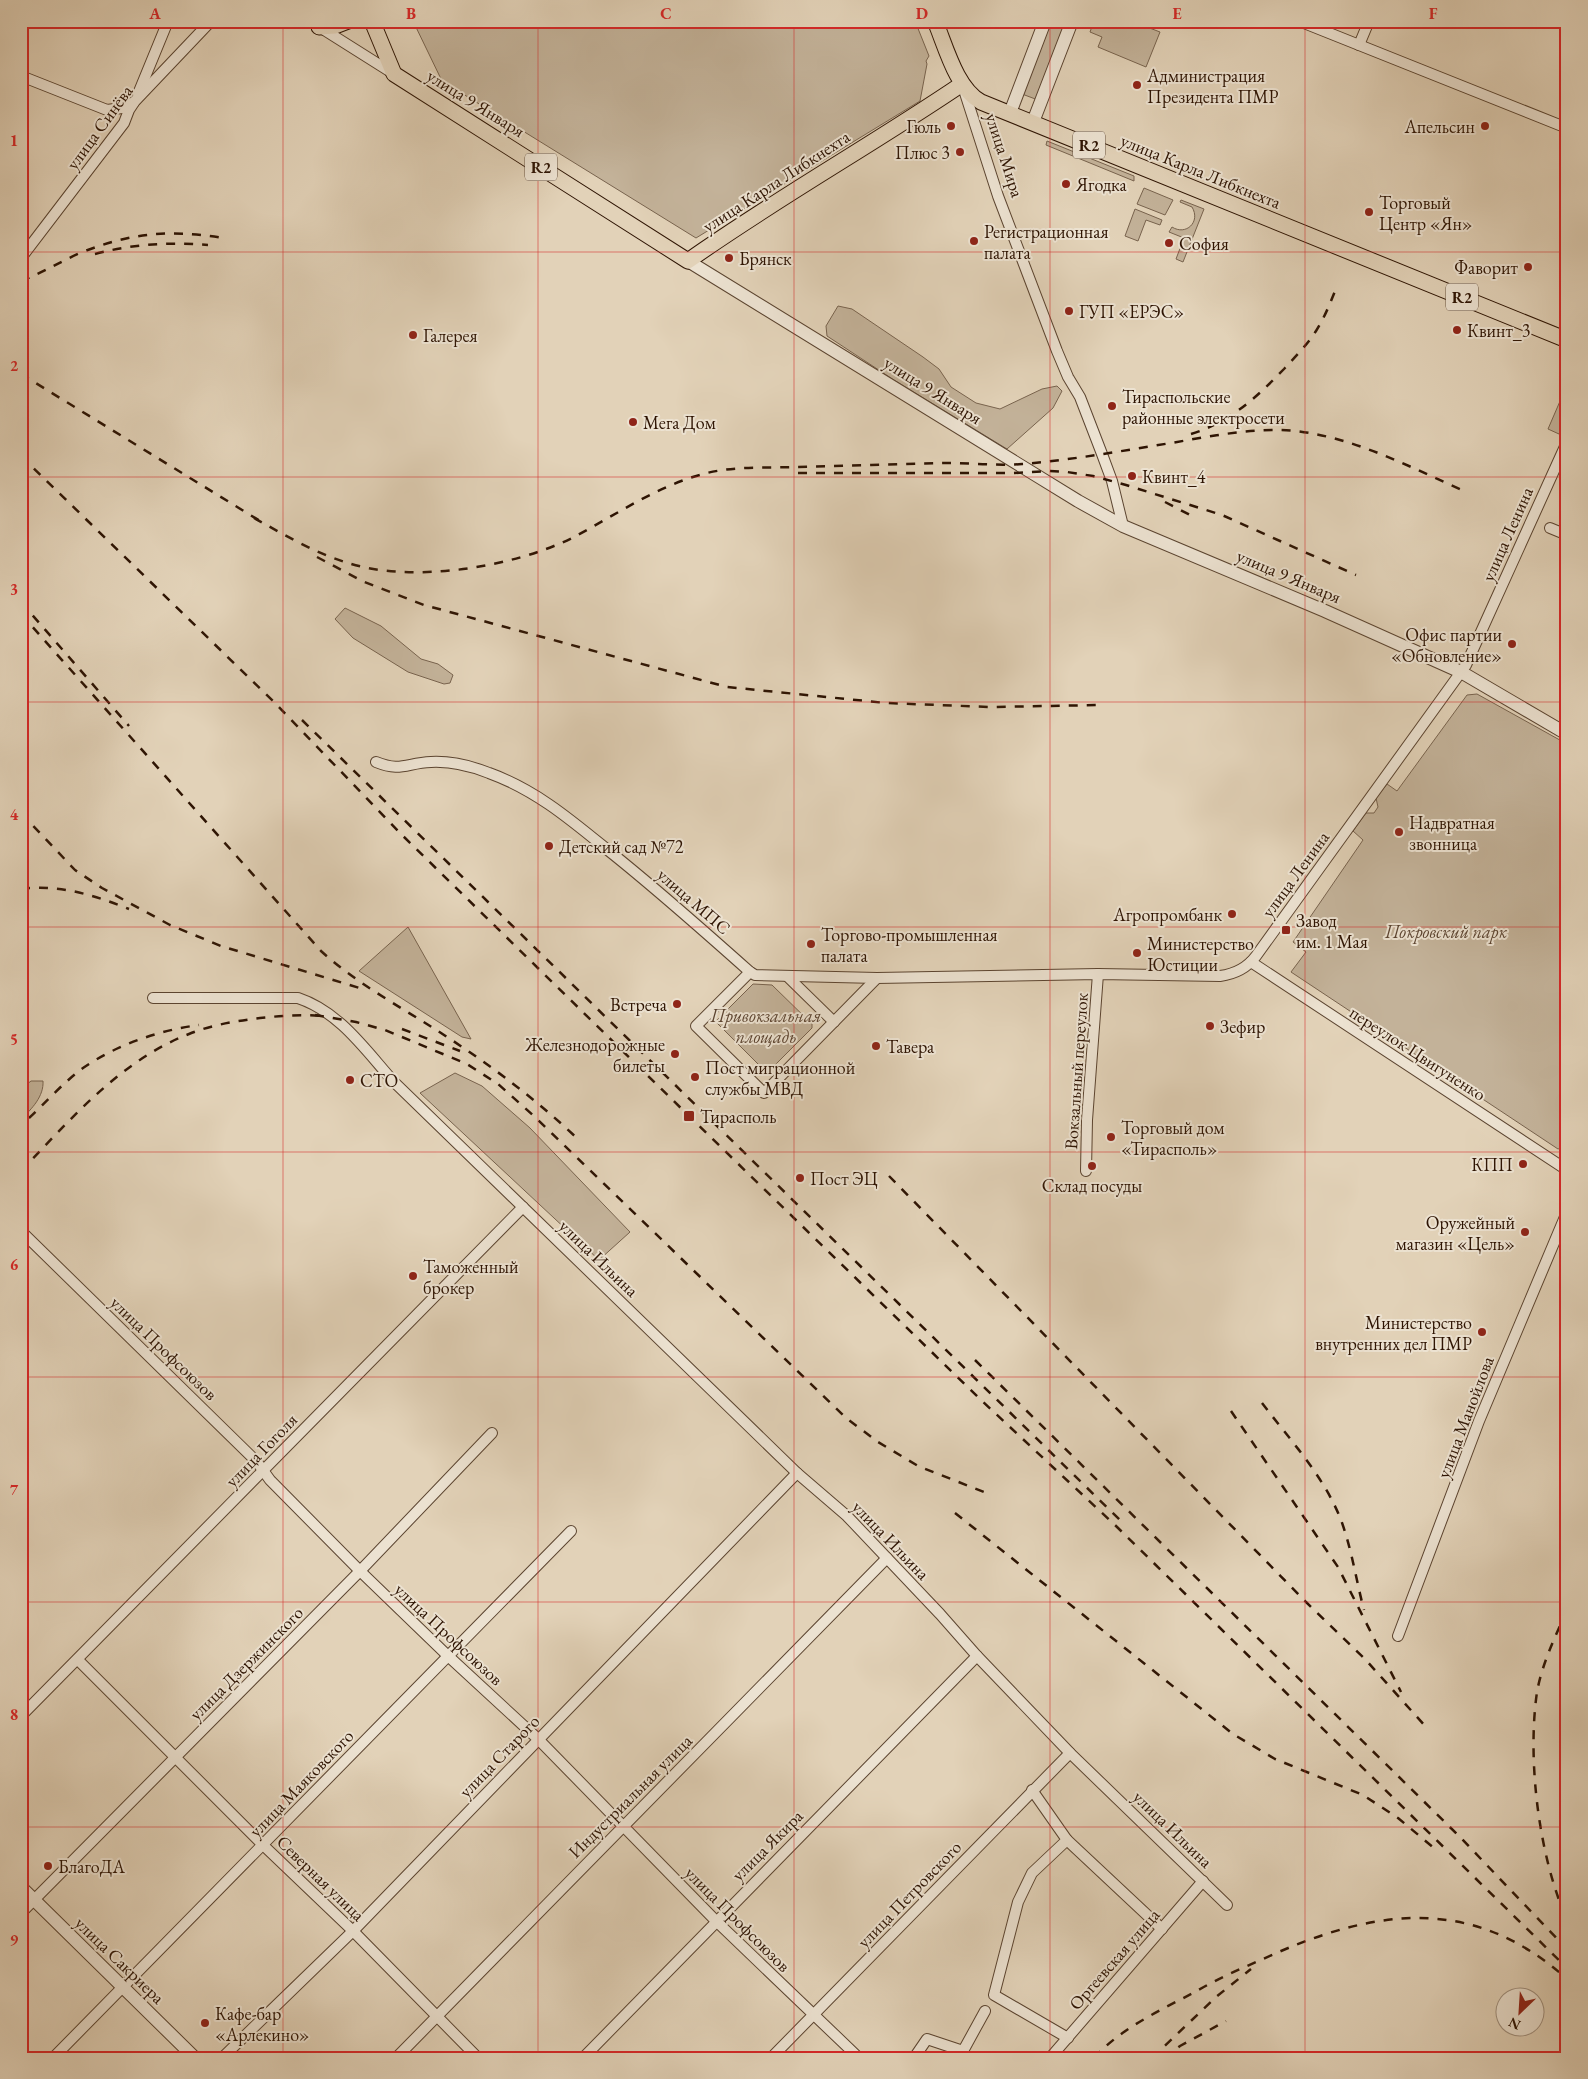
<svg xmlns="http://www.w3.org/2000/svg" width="1588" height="2079" viewBox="0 0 1588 2079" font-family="'EB Garamond',serif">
<rect width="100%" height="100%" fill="#e2d2b8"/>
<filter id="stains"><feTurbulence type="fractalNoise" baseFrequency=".004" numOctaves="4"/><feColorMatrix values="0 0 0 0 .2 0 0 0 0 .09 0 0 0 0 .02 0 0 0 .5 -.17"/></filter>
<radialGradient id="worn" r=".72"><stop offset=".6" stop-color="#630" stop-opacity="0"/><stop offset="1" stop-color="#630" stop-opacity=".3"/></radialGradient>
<!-- green -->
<g fill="#c3b299" stroke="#78634e">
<path d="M413 21H915L929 56 926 61 927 64 920 101 696 238 442 81Z"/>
<path d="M1050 21H1069L1038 100 1022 94Z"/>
<path d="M1094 21H1149L1147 27 1160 32 1146 67 1098 47 1102 37 1090 32Z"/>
<path d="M1047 141 1134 176V181L1046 145Z"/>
<path d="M1144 188 1173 200 1165 215 1137 204Z"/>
<path d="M1181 200 1204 209 1183 262 1176 259 1184 238 1169 232 1172 227C1186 236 1201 222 1192 207L1180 202Z"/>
<path d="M1135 209 1162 220 1160 225 1146 220 1138 241 1125 236Z"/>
<path d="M838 306 852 309 923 357 939 369 951 387 976 403 1000 409 1042 389 1057 386 1062 391 1053 408 1007 449 894 380 827 336 826 326Z"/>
<path d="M1567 385V415L1559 434 1548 429Z"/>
<path d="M345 608 381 626 421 659 438 664 453 675 450 683 444 684 408 672 353 638 335 619Z"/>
<path d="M1477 694 1567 744V1146L1558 1149 1291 972 1306 952 1293 942 1363 840 1353 831 1366 813H1374L1378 807 1376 798 1387 784 1397 791 1467 695Z"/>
<path d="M408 927 471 1039 462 1037 359 971Z"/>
<path d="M753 984 772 985 812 1024V1028L769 1071H765L717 1023V1020Z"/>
<path d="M455 1073 482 1086 530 1128 630 1232 599 1260 420 1093Z"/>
<path d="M31 1081H43C44 1096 32 1109 21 1119V1089Z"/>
</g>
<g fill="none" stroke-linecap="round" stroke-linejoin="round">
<defs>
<g id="minor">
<path d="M310 21 394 74"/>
<path d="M1299 21 1567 128"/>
<path d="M1359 45 1369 21"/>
<path d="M21 76 107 110 122 108 134 102"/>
<path d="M964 90 998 196 1057 351 1068 377 1080 397 1102 454 1112 481 1123 526"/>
<path d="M138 94 168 21"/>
<path d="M21 258 124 123 129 110 135 101 211 21"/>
<path d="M1550 528 1567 535"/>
<path d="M376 762C401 772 406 763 431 762 451 761 471 766 489 773 536 790 571 820 609 851 658 890 704 931 750 972L755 975 877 978 1098 974 1220 976C1235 974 1247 968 1256 956L1466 665 1567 442"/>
<path d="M1251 962 1567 1170"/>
<path d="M750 972 696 1026 764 1093 877 978"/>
<path d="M788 977 834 1022"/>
<path d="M153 998H298C340 1012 366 1051 394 1082L797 1473 847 1516 940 1614 977 1656 1070 1753 1227 1905"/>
<path d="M1086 1171 1087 1120 1098 974"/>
<path d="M21 1231 257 1462 270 1480 360 1571 447 1655 538 1739 716 1921 859 2058"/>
<path d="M1398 1636 1479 1421 1567 1212"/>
<path d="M78 1660 263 1845 353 1931 478 2058"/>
<path d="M21 1716 523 1207"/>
<path d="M1032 1790 1067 1840 1032 1873 1018 1902 994 1995 1068 2038"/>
<path d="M1067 1840 1162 1929"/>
<path d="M21 1913 360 1571 492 1433"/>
<path d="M53 2058 571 1531"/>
<path d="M222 2058 353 1931 797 1473"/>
<path d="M396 2058 887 1558"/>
<path d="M583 2058 977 1656"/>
<path d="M771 2058 1070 1753"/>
<path d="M914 2058 927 2039 963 2051 985 2011"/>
<path d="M1050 2058 1203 1881"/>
</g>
<g id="tertiary">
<path d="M1010 113 1045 21"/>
<path d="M1033 122 1072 21"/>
<path d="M688 261 1078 501 1123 526 1325 611 1461 672 1567 734"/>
<path d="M21 1887 195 2058"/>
</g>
<g id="primary">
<path d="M372 21 394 74 688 261C777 198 872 145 962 84"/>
<path d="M935 21C946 47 956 88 981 102L1567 340"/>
<path d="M319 27 335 26 348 21"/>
</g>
</defs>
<!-- minor casing -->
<use href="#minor" stroke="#5b4430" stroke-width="12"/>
<!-- tertiary casing -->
<use href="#tertiary" stroke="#5b4430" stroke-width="14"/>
<!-- primary casing -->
<use href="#primary" stroke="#2e1403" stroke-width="17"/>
<!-- minor -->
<use href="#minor" stroke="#ece2d1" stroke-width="10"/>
<!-- tertiary -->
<use href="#tertiary" stroke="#ece2d1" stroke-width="12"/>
<!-- primary -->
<use href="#primary" stroke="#e2d2b8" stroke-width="15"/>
<!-- rail -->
<g stroke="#2e1403" stroke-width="2.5" stroke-dasharray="9 9" stroke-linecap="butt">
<path d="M95 254C132 244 170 242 208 245"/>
<path d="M21 281C42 273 60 262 80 253 130 233 170 229 223 238"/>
<path d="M21 374 260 521"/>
<path d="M1191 434C1230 422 1256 398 1284 369 1295 357 1307 345 1316 331 1325 317 1331 301 1337 286"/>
<path d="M21 456 275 703 400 833 689 1116 981 1400 1116 1526 1567 1968"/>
<path d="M798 473H1014L1049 471 1067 472 1093 476 1126 485 1222 515 1356 575"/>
<path d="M1165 502 1192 516"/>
<path d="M254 518C283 534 313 552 345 562 409 584 511 568 572 538 616 515 658 485 707 473 736 466 766 468 795 467 845 466 896 464 946 463 971 463 997 466 1022 464 1072 460 1121 451 1171 443 1212 436 1255 427 1296 431 1355 438 1408 466 1462 490"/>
<path d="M317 557 362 581 424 605 727 687 886 703 990 707 1098 705"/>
<path d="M21 602 129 726"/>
<path d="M21 614 321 951C356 983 399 1006 438 1031 489 1064 536 1099 580 1141"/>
<path d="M302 720 1124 1524"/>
<path d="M21 813 75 870 102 888 170 925 221 946 363 989"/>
<path d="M21 889C59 884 94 895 129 909"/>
<path d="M315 1015 356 1022 385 1030 467 1064 498 1084 535 1117 846 1418 878 1442 918 1466 989 1494"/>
<path d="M402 1029 460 1051"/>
<path d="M29 1118C47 1101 64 1082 83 1068 116 1045 160 1030 199 1025"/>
<path d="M21 1171C70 1120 121 1060 189 1034 211 1025 236 1021 260 1018 280 1016 300 1014 321 1016"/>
<path d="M889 1176 1306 1602 1365 1659 1426 1727"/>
<path d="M975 1360 1459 1836 1567 1949"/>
<path d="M1262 1403C1290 1440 1324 1476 1341 1520 1352 1550 1356 1580 1364 1610"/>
<path d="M1231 1411 1338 1567 1401 1692"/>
<path d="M955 1513 1233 1734 1275 1759 1363 1795 1398 1818 1434 1848"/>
<path d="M1567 1610C1555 1637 1542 1664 1537 1692 1527 1761 1539 1857 1567 1920"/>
<path d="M1094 2058C1121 2028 1161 2010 1195 1992 1217 1979 1240 1969 1263 1959 1372 1909 1471 1893 1567 1979"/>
<path d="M1152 2058 1216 1997 1251 1969"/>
<path d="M1164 2058 1180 2046 1226 2021"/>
</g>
</g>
<!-- grid -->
<path fill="none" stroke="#d62828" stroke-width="1" stroke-opacity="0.55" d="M283 21V2058M538 21V2058M794 21V2058M1050 21V2058M1305 21V2058M21 252H1567M21 477H1567M21 702H1567M21 927H1567M21 1152H1567M21 1377H1567M21 1602H1567M21 1827H1567"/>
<!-- markers -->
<g fill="#8f2418" stroke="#ece2d1" stroke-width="2">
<circle cx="1137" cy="85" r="5"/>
<circle cx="951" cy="126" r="5"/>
<circle cx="1485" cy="126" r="5"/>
<circle cx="960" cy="152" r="5"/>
<circle cx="1066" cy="184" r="5"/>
<circle cx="1369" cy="212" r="5"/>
<circle cx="974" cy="241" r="5"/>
<circle cx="1169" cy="243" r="5"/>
<circle cx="729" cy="258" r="5"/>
<circle cx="1528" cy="267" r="5"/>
<circle cx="1069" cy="311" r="5"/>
<circle cx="1457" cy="330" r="5"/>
<circle cx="413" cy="335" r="5"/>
<circle cx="1112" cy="406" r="5"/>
<circle cx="633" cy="422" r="5"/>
<circle cx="1132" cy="476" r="5"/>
<circle cx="1512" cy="644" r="5"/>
<circle cx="1399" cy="832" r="5"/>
<circle cx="549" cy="846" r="5"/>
<circle cx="1232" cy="914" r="5"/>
<rect x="1281" y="925" width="10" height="10" rx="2.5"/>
<circle cx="811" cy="944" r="5"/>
<circle cx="1137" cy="953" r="5"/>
<circle cx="677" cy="1004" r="5"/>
<circle cx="1210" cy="1026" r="5"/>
<circle cx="876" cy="1046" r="5"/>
<circle cx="675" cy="1054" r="5"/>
<circle cx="695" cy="1077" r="5"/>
<circle cx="350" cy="1080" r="5"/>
<rect x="683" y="1110" width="12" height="12" rx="2.5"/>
<circle cx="1111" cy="1137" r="5"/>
<circle cx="1523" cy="1164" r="5"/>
<circle cx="1092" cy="1166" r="5"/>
<circle cx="800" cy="1178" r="5"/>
<circle cx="1525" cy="1232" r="5"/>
<circle cx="413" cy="1276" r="5"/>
<circle cx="1482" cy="1332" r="5"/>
<circle cx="48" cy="1866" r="5"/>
<circle cx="205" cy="2023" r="5"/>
</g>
<g text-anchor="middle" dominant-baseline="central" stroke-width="4" stroke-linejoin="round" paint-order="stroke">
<!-- shield labels -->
<g fill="#ece2d1" stroke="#675241" stroke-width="1">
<rect x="1073" y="131.5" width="32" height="27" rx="4"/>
<rect x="525" y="153.5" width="32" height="27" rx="4"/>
<rect x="1446" y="283.5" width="32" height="27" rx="4"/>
</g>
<g font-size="16" font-weight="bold" fill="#2e1403">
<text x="1089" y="145">R2</text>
<text x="541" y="167">R2</text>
<text x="1462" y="297">R2</text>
</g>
<!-- poi labels -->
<g font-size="18" fill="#2e1403" stroke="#ece2d1" text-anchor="start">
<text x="1147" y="75">Администрация<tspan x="1147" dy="21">Президента ПМР</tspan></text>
<text x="941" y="126" text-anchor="end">Гюль</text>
<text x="1475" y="126" text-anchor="end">Апельсин</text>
<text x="950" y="152" text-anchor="end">Плюс 3</text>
<text x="1076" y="184">Ягодка</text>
<text x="1379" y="202">Торговый<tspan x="1379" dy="21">Центр «Ян»</tspan></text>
<text x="984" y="231">Регистрационная<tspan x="984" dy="21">палата</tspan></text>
<text x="1179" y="243">София</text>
<text x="739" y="258">Брянск</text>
<text x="1518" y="267" text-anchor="end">Фаворит</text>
<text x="1079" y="311">ГУП «ЕРЭС»</text>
<text x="1467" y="330">Квинт_3</text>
<text x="423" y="335">Галерея</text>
<text x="1122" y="396">Тираспольские<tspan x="1122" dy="21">районные электросети</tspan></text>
<text x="643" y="422">Мега Дом</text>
<text x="1142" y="476">Квинт_4</text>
<text x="1502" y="634" text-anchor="end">Офис партии<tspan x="1502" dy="21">«Обновление»</tspan></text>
<text x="1409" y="822">Надвратная<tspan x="1409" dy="21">звонница</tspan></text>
<text x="559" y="846">Детский сад №72</text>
<text x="1222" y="914" text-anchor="end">Агропромбанк</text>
<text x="1296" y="920">Завод<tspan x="1296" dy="21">им. 1 Мая</tspan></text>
<text x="821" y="934">Торгово-промышленная<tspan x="821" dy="21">палата</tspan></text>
<text x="1147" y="943">Министерство<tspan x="1147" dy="21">Юстиции</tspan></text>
<text x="667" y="1004" text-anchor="end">Встреча</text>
<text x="1220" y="1026">Зефир</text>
<text x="665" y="1044" text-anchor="end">Железнодорожные<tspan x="665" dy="21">билеты</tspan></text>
<text x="886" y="1046">Тавера</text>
<text x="705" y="1067">Пост миграционной<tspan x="705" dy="21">службы МВД</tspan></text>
<text x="360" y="1080">СТО</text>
<text x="700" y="1116">Тирасполь</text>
<text x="1121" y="1127">Торговый дом<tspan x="1121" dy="21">«Тирасполь»</tspan></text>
<text x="1513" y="1164" text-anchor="end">КПП</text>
<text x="810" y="1178">Пост ЭЦ</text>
<text x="1092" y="1185" text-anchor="middle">Склад посуды</text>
<text x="1515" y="1222" text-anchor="end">Оружейный<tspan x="1515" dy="21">магазин «Цель»</tspan></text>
<text x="423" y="1266">Таможенный<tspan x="423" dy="21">брокер</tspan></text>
<text x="1472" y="1322" text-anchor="end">Министерство<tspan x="1472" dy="21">внутренних дел ПМР</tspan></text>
<text x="58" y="1866">БлагоДА</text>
<text x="215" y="2013">Кафе-бар<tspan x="215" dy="21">«Арлекино»</tspan></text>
</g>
<!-- street labels -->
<g font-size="18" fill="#2e1403" stroke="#ece2d1">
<text transform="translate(476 103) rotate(32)">улица 9 Января</text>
<text transform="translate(99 127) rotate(-54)">улица Синёва</text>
<text transform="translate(1005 155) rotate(72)">улица Мира</text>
<text transform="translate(1201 171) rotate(22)">улица Карла Либкнехта</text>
<text transform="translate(776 181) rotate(-33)">улица Карла Либкнехта</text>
<text transform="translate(933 390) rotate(32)">улица 9 Января</text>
<text transform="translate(1507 534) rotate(-66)">улица Ленина</text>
<text transform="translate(1289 576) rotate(23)">улица 9 Января</text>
<text transform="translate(1295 874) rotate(-54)">улица Ленина</text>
<text transform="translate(694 901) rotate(41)">улица МПС</text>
<text transform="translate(1418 1053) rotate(33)">переулок Цвигуненко</text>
<text transform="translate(1076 1071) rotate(-86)">Вокзальный переулок</text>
<text transform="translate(599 1258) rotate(44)">улица Ильина</text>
<text transform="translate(164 1348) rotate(44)">улица Профсоюзов</text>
<text transform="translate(1465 1417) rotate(-69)">улица Манойлова</text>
<text transform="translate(261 1450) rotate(-46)">улица Гоголя</text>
<text transform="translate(891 1540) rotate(46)">улица Ильина</text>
<text transform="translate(449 1634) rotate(43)">улица Профсоюзов</text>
<text transform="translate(246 1663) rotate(-45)">улица Дзержинского</text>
<text transform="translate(499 1756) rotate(-46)">улица Старого</text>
<text transform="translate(301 1783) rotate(-46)">улица Маяковского</text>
<text transform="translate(630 1796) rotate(-45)">Индустриальная улица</text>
<text transform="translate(1173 1829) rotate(44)">улица Ильина</text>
<text transform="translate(767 1845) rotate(-45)">улица Якира</text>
<text transform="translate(321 1878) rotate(44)">Северная улица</text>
<text transform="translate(909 1894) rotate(-46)">улица Петровского</text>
<text transform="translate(738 1919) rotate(45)">улица Профсоюзов</text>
<text transform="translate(1114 1959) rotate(-49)">Оргеевская улица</text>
<text transform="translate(120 1960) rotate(44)">улица Сакриера</text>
</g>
<!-- park labels -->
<g font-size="18" font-style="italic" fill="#5b4330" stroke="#ece2d1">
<text x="1446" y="931">Покровский парк</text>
<text x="766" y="1015">Привокзальная<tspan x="766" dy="21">площадь</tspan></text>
</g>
</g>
<!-- margin -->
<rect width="1588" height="2079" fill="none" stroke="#e2d2b8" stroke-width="55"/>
<!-- north arrow -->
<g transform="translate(1520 2012) rotate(205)"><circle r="24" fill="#ece2d1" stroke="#a0907f"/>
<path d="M0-4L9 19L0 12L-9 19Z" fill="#8f2418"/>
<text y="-8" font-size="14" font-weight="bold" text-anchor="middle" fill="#2e1403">N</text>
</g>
<rect x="28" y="28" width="1532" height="2024" fill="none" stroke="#d62828" stroke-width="2"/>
<g font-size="16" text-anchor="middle" font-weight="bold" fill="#d62828">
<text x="155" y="19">A</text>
<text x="411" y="19">B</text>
<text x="666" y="19">C</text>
<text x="922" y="19">D</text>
<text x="1177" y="19">E</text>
<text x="1433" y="19">F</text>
<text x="14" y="146">1</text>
<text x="14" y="371">2</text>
<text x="14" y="595">3</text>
<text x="14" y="820">4</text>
<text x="14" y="1045">5</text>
<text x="14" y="1270">6</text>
<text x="14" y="1495">7</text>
<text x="14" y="1720">8</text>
<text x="14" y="1945">9</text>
</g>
<rect width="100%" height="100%" filter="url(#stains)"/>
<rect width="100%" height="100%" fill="url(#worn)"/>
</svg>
